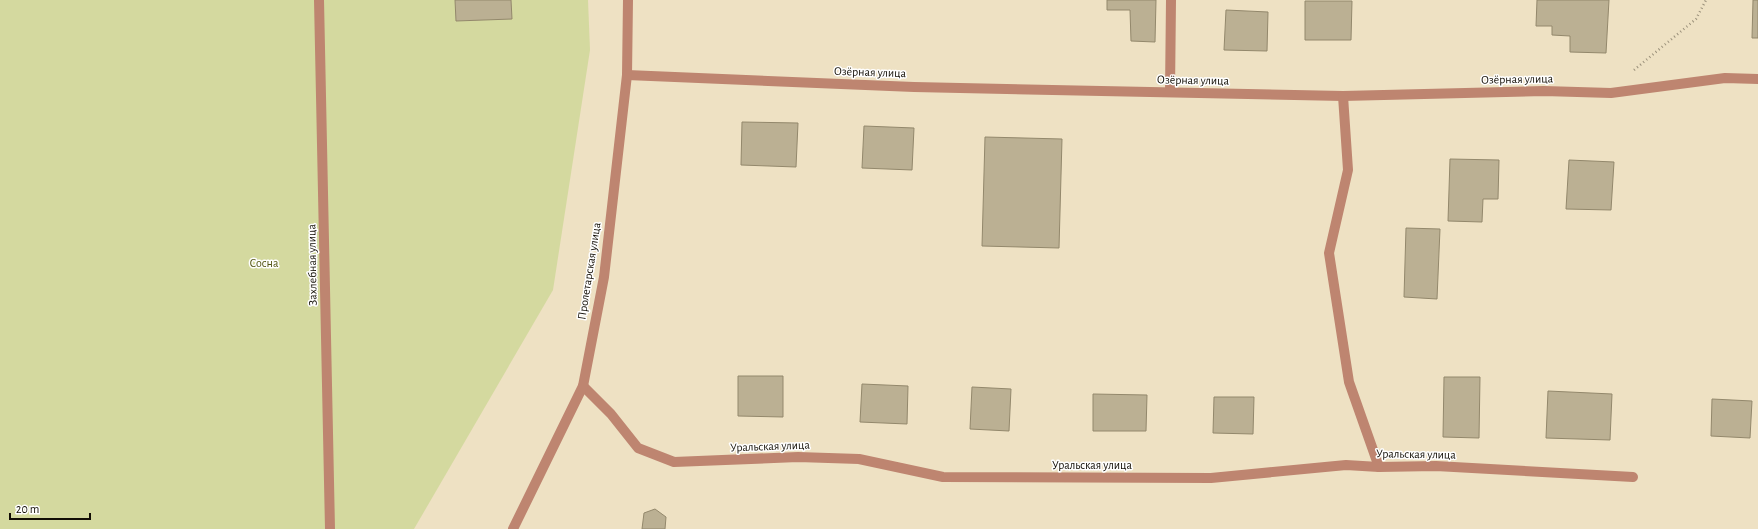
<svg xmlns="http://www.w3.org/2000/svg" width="1758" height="529" viewBox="0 0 1758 529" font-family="'Alegreya Sans',sans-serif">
<rect width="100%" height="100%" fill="#eee1c3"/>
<!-- green -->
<path fill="#d4d99f" d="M0 0H588L590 50 553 290 414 529H0Z"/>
<!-- building -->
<g fill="#bbb093" stroke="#93886c">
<path d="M455 0H511L512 19 456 21Z"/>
<path d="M1107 0H1156L1155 42 1131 41 1130 10H1107Z"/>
<path d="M1537 0H1609L1606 53 1570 52V36L1552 35V26H1536Z"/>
<path d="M1753 0H1758V38H1752Z"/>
<path d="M1305 1H1352L1351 40H1305Z"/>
<path d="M1226 10 1268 12 1267 51 1224 50Z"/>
<path d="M742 122 798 123 796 167 741 165Z"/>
<path d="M864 126 914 128 912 170 862 168Z"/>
<path d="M985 137 1062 139 1059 248 982 246Z"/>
<path d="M1450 159 1499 160 1498 199H1483L1482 222 1448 221Z"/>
<path d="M1569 160 1614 162 1611 210 1566 209Z"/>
<path d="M1406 228 1440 229 1437 299 1404 297Z"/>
<path d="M738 376H783V417L738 416Z"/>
<path d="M1444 377H1480L1479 438 1443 437Z"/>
<path d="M862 384 908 386 907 424 860 422Z"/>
<path d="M972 387 1011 389 1009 431 970 429Z"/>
<path d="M1548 391 1612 394 1610 440 1546 438Z"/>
<path d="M1093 394 1147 395 1146 431H1093Z"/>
<path d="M1214 397H1254L1253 434 1213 433Z"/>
<path d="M1712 399 1752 401 1750 438 1711 436Z"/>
<path d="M655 509 666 517 665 529H642L644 513Z"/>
</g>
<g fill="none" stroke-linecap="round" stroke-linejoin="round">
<!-- path -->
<path stroke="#9b917b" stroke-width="2.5" stroke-dasharray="1 3" stroke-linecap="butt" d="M1634 70 1696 19 1706 0"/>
<!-- street -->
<g stroke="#be8570" stroke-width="10">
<path d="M319 0 330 529"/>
<path d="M627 75 914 87 1343 96 1544 91 1611 93 1725 78 1758 79"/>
<path d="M1170 92 1171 0"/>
<path d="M1343 96 1348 170 1329 253 1349 382 1379 467"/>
<path d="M583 386 611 414 638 448 674 462 798 457 859 459 943 477 1211 478 1346 465 1379 467 1436 466 1633 477"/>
<path d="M513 529 583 386 604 277 627 75 628 0"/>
</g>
</g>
<g text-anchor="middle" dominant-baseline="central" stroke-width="3" stroke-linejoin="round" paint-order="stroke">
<!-- street labels -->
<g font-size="12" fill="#120e05" stroke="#fff">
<text transform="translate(870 72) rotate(2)">Озёрная улица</text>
<text transform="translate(1517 79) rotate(-1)">Озёрная улица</text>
<text transform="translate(1193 80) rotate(1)">Озёрная улица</text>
<text transform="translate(312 265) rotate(-91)">Захлебная улица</text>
<text transform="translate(589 271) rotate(-81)">Пролетарская улица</text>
<text transform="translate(770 446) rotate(-2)">Уральская улица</text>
<text transform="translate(1416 454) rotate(1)">Уральская улица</text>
<text x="1092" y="465">Уральская улица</text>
</g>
<!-- park labels -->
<g font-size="12" fill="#535514" stroke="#fff">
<text x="264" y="263">Сосна</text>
</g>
</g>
<!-- scale -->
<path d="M10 513v6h80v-6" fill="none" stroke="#120e05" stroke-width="2"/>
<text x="16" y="513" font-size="12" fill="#120e05" stroke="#ffffff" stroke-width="3" paint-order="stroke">20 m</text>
</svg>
